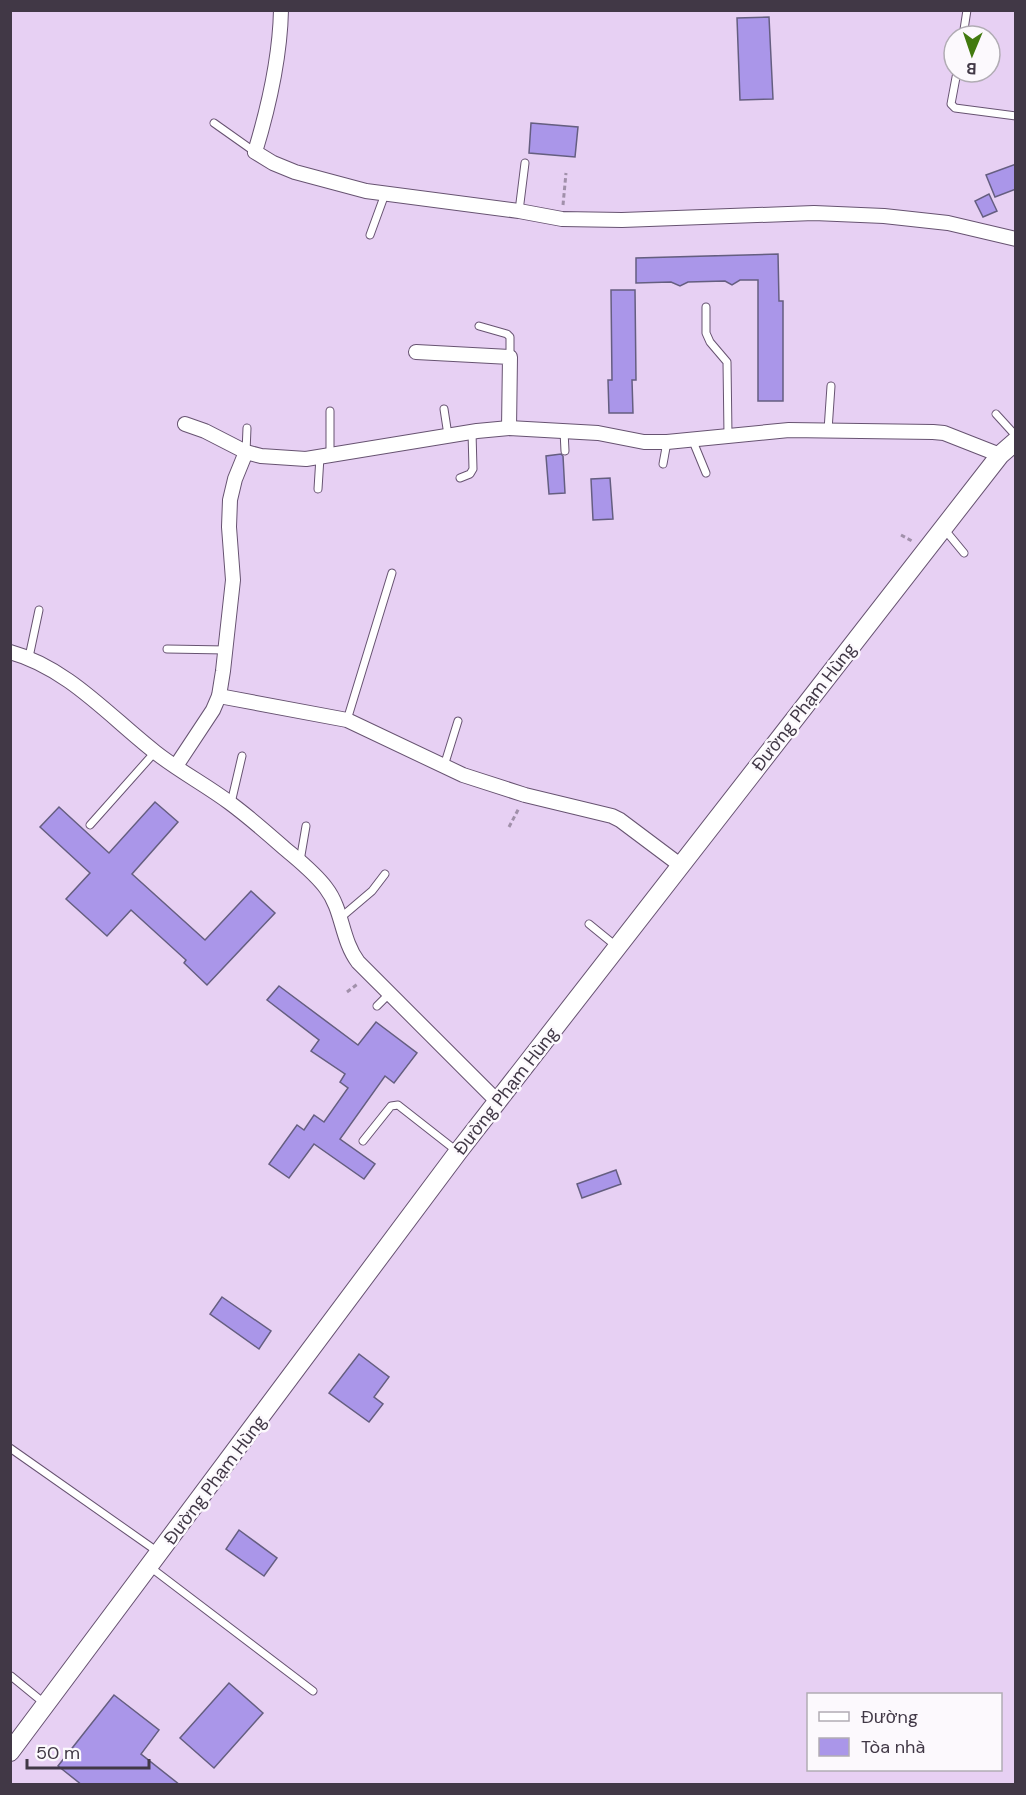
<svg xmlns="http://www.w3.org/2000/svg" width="1026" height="1795" viewBox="0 0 1026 1795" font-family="'DM Sans',sans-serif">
<rect width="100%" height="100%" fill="#e7d0f3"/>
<!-- building -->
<g fill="#aa96e9" stroke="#655e80" stroke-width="1.5">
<path d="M769 17 773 99 740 100 737 18Z"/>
<path d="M531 123 578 127 575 157 529 153Z"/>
<path d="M1016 164V189L995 197 986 175Z"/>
<path d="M989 194 997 211 983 217 975 201Z"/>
<path d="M778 254 779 301H783V401H758V280H740L732 285 725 281 688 282 680 286 671 282 636 283V258Z"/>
<path d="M611 290H635L636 380H632L633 413H609L608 380H612Z"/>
<path d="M561 454 563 456 565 493 549 494 546 456Z"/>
<path d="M610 478 613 519 593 520 591 479Z"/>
<path d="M155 802 178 822 132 874 205 940 251 891 275 913 207 985 184 963 186 960 131 910 107 936 66 899 90 873 40 827 59 807 109 853Z"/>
<path d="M279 986 358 1045 376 1022 417 1053 394 1083 385 1076 340 1139 375 1164 364 1179 314 1144 289 1178 269 1164 297 1125 304 1130 314 1115 324 1122 348 1088 340 1082 345 1074 311 1051 319 1040 267 1000Z"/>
<path d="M616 1170 621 1184 582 1198 577 1184Z"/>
<path d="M222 1297 271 1331 259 1349 210 1314Z"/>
<path d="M359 1354 389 1377 374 1397 383 1404 369 1422 329 1393Z"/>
<path d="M239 1530 277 1558 264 1576 226 1549Z"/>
<path d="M229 1683 263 1713 214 1768 180 1738Z"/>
<path d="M114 1695 159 1730 141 1754 180 1785H82L58 1766Z"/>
</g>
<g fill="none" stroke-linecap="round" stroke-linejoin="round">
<defs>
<g id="service">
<path d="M963 36 967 10"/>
<path d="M957 72 951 104 955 108 1016 116"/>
<path d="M214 123 255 152"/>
<path d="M519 211 525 163"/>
<path d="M370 235 385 194"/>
<path d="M706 307V333L710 342 727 362 728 435"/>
<path d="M479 326 507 334 510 337V357"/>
<path d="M444 409 448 435"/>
<path d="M330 411V455"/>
<path d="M996 414 1016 436"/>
<path d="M828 430 831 386"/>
<path d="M564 431 565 451"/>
<path d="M692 439 706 473"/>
<path d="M246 452 247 428"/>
<path d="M663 464 667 442"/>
<path d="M460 478 470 474 473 469 472 432"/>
<path d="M318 489 320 457"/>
<path d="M945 530 964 553"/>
<path d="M167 649 226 650"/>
<path d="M29 657 39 610"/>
<path d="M347 720 392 573"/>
<path d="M444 766 458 721"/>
<path d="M231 803 242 756"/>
<path d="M90 825 155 752"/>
<path d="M300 861 306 826"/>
<path d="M339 919 372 891 385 874"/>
<path d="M589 924 616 946"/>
<path d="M377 1006 389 994"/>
<path d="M363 1141 391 1106 398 1105 458 1152"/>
<path d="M10 1448 158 1552"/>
<path d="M150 1567 313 1691"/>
<path d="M11 1676 44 1703"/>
</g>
<g id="minor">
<path d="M281 10C280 59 269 106 255 152L273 163 295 172 366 191 519 211 562 219 622 220 814 213 884 216 948 223 1016 239"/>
<path d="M416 352 510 357 509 428"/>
<path d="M185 424 205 431 246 452 261 456 306 459 477 431 509 428 598 433 644 442H667L789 430 933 432 944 433 1000 455"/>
<path d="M10 652C68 668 109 716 155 752 179 771 206 785 230 803 249 817 266 832 283 847 298 860 314 872 326 888 343 910 341 939 358 962L498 1102"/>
<path d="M219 696 347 720 463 775 525 795 612 816 620 820 680 865"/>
<path d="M176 766 213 710 219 696 223 671 233 580 229 527 230 500 235 479 246 452"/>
</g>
<path id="secondary" d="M10 1752 458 1152 1000 455 1016 441"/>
</defs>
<!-- service casing -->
<use href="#service" stroke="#675371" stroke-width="9"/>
<!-- minor casing -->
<use href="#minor" stroke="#675371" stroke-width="16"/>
<!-- secondary casing -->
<use href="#secondary" stroke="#675371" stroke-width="20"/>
<!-- path -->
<g stroke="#a190aa" stroke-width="3" stroke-dasharray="4.5 3" stroke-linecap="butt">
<path d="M563 205 566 173"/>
<path d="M901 535 912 541"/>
<path d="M509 827 519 808"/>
<path d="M347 992 359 983"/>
</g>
<!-- service -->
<use href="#service" stroke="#fff" stroke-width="7"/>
<!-- minor -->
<use href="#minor" stroke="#fff" stroke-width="14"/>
<!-- secondary -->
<use href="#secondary" stroke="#fff" stroke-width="18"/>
</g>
<g text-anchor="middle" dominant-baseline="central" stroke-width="5" stroke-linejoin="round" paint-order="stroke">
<!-- street labels -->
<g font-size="18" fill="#413846" stroke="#fcf9fd">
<text transform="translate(804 707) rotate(-52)">Đường Phạm Hùng</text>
<text transform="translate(506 1091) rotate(-52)">Đường Phạm Hùng</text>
<text transform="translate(215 1480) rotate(-53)">Đường Phạm Hùng</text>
</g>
</g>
<!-- border -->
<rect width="1026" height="1795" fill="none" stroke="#413846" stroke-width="24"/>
<!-- legend -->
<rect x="807" y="1693" width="195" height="78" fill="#fcf9fd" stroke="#b1acb4" stroke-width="1.5"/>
<rect x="819" y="1712" width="30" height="9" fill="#ffffff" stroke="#b1acb4" stroke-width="1.5"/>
<text x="861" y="1723" font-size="18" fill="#413846">Đường</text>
<rect x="819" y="1738" width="30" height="18" fill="#aa96e9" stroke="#b1acb4" stroke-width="1.5"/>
<text x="861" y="1753" font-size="18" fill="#413846">Tòa nhà</text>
<!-- north arrow -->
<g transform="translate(972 54) rotate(182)"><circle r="28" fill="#fcf9fd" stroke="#b1acb4" stroke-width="1.5"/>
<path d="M0-4.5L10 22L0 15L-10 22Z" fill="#427a0f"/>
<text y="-9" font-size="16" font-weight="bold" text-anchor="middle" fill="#413846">B</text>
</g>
<!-- scale -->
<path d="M27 1759v9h122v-9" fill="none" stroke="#413846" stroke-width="3"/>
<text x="36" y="1759" font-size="18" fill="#413846" stroke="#fcf9fd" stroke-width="4.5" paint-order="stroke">50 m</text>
</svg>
